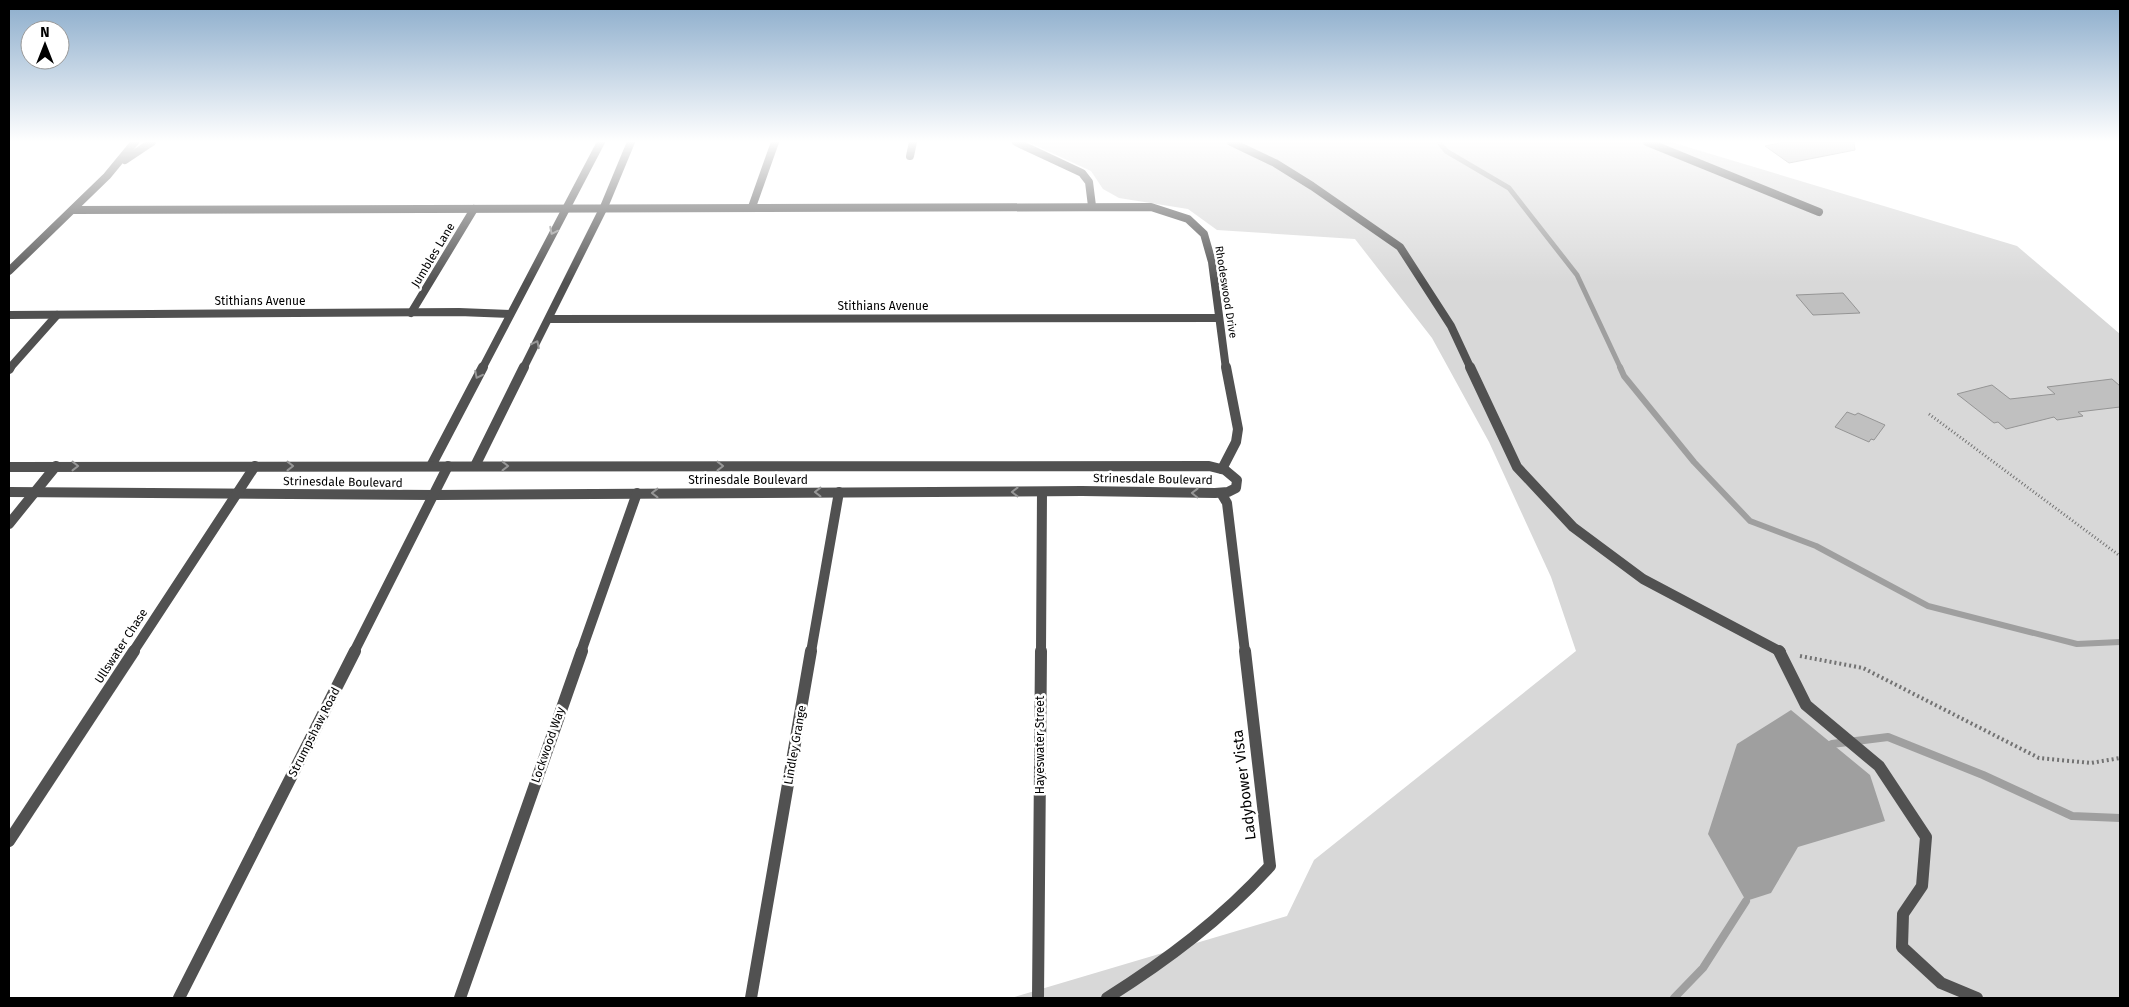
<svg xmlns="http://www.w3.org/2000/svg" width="2129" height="1007" viewBox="0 0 2129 1007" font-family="'Fira Sans',sans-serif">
<rect width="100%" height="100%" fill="#fff"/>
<!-- green -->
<path fill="#d8d8d8" d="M1028 142H1671L2017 246 2120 334V998H1011L1287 916 1314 860 1576 651 1551 577 1489 442 1432 338 1355 239 1217 230 1188 209 1119 198 1103 189 1091 171Z"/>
<!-- water -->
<path fill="#9f9f9f" d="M1791 710 1870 775 1885 821 1798 847 1771 893 1746 901 1708 834 1737 744Z"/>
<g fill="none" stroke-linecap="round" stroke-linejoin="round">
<!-- stream-far2 -->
<path stroke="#9f9f9f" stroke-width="5" d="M1439 142 1446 151 1509 188 1577 275 1621 369"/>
<!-- stream-far1 -->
<path stroke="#9f9f9f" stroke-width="6" d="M1620 367 1624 376 1694 462 1750 521 1816 546 1928 606 2077 644 2120 642"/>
<!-- stream -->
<g stroke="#9f9f9f" stroke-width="8">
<path d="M1832 744 1888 737 1983 775 2072 816 2120 818"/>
<path d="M1674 998 1703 968 1746 901"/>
</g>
</g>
<!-- building -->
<g fill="#c0c0c0" stroke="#959595">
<path d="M1785 142H1854L1855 150 1789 163 1765 146Z"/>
<path d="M1843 293 1860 313 1813 315 1796 295Z"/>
<path d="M2112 379 2120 386V407L2078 412 2083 416 2057 420 2054 417 2006 429 1998 422 1994 423 1957 394 1992 385 2010 399 2055 394 2047 387Z"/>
<path d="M1847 412 1855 415 1858 413 1885 425 1874 440 1871 439 1869 442 1835 427Z"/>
</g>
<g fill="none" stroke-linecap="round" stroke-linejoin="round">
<!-- path-far1 -->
<path stroke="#737373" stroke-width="3" stroke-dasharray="1 2.5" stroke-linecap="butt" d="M1929 414 2120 556"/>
<!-- path -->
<path stroke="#737373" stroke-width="4" stroke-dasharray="2 3" stroke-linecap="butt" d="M1800 656 1863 668 2039 758 2091 763 2120 758"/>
<!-- minor-far2 -->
<g stroke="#515151" stroke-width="8">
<path d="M1016 142 1082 173 1089 182 1092 206"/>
<path d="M1231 142 1275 163 1312 186 1400 247 1451 326 1471 369"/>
<path d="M1647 142 1819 212"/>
<path d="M910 156 913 142"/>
<path d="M125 160 152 142"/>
<path d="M752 207 775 142"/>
<path d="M73 210 1151 207 1188 219 1204 234 1212 262 1226 369"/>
<path d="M9 271 107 176 135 142"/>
<path d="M411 313 474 209"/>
<path d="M9 315 459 312 510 314"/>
<path d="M549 319 1218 318"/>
<path d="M9 369 57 315"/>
<path d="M482 369 601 142"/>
<path d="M523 369 604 207 631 142"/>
</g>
<!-- minor-far1 -->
<g stroke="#515151" stroke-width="10">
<path d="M1470 367 1517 467 1573 527 1643 579 1781 652"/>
<path d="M9 369 10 367"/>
<path d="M431 466 483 367"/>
<path d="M475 466 524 367"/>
<path d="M9 467 1209 466 1225 470 1237 480 1236 488 1228 492 1215 493 1082 491 434 495 9 492"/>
<path d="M1222 469 1236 442 1238 429 1226 367"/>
<path d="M1221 493 1227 503 1245 652"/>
<path d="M9 524 56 466"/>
<path d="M133 652 255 466"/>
<path d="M354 652 448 466"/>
<path d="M581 652 637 493"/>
<path d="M811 652 839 492"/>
<path d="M1041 652 1042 492"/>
</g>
<!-- minor -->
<g stroke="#515151" stroke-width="12">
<path d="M1779 651 1806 705 1879 766 1926 837 1922 886 1903 914 1902 947 1941 983 1977 998"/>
<path d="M9 841 134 651"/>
<path d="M179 998 355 651"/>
<path d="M460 998 582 651"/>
<path d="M751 998 811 651"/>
<path d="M1038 998 1041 651"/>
<path d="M1107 998C1167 960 1222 919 1270 866L1245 651"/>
</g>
</g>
<!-- one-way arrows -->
<defs><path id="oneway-chevron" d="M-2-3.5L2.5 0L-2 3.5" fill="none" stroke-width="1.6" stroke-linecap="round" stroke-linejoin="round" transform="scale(1.25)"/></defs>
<g stroke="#979797">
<use href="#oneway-chevron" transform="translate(553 231) rotate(117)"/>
<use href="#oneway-chevron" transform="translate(536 344) rotate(-63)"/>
<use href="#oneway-chevron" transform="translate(478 375) rotate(117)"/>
<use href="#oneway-chevron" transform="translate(75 466)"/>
<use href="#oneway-chevron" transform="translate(290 466)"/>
<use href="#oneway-chevron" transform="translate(505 466)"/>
<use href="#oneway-chevron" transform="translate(720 466)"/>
<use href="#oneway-chevron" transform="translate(818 492) rotate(180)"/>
<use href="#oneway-chevron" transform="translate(1015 492) rotate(180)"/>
<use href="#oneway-chevron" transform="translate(655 493) rotate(180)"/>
<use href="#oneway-chevron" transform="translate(1195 493) rotate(-179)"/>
</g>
<!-- sky -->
<linearGradient id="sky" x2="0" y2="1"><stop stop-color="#8baccb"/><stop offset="0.5" stop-color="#fff"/><stop offset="1" stop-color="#fff" stop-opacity="0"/></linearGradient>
<rect width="2129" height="283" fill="url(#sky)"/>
<g text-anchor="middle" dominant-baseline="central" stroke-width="5" stroke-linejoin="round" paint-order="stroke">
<!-- far-street labels -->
<g font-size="11" fill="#000" stroke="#fff">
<text transform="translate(1226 292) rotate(81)">Rhodeswood Drive</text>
</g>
<!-- street labels -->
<g font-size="12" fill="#000" stroke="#fff">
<text transform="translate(433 255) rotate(-59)">Jumbles Lane</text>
<text x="260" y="301">Stithians Avenue</text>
<text x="883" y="306">Stithians Avenue</text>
<text transform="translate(1153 479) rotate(1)">Strinesdale Boulevard</text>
<text x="748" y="480">Strinesdale Boulevard</text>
<text transform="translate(343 482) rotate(1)">Strinesdale Boulevard</text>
<text transform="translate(121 646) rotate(-57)">Ullswater Chase</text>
<text transform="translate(314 732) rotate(-63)">Strumpshaw Road</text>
<text transform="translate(548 745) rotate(-71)">Lockwood Way</text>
<text transform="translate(795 745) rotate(-80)">Lindley Grange</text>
<text transform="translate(1040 745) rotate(-90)">Hayeswater Street</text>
</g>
<!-- near-street labels -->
<g font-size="15" fill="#000" stroke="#fff">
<text transform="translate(1244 785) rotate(-97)">Ladybower Vista</text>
</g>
</g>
<!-- border -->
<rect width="2129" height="1007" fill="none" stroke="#000000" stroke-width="20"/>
<!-- north arrow -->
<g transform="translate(45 45)"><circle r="24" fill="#ffffff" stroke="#999999"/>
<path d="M0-4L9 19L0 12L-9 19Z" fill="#000000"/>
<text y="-8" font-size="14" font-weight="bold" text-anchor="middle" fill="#000000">N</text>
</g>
</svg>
